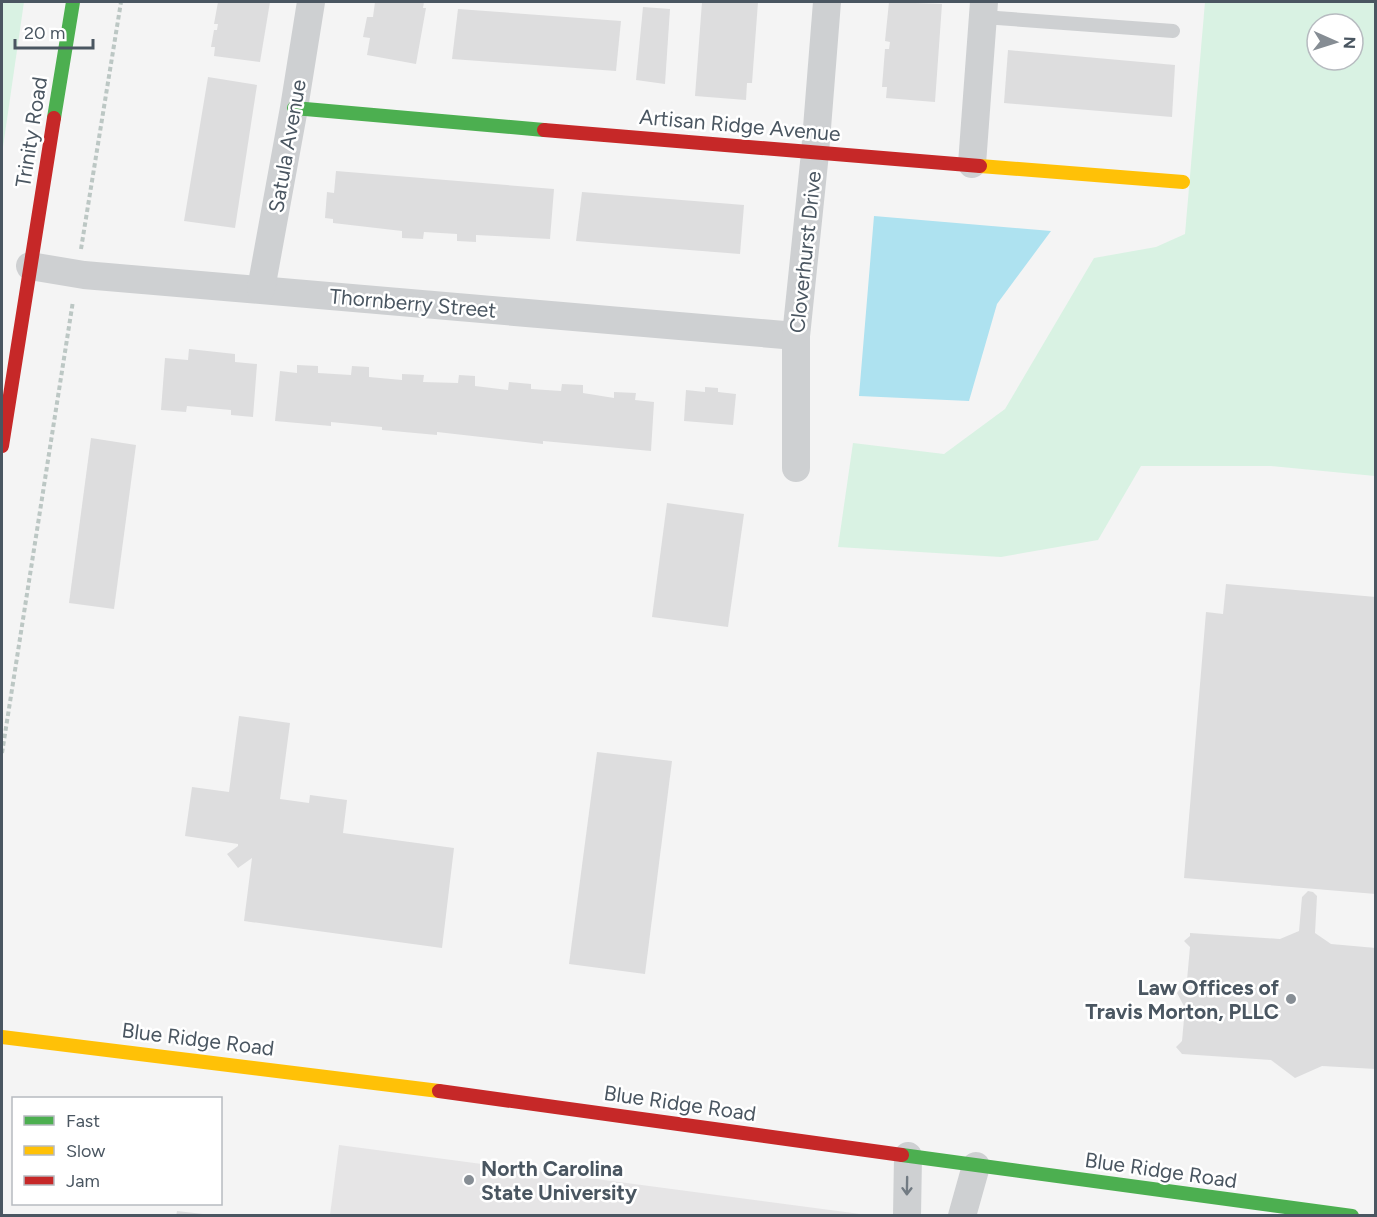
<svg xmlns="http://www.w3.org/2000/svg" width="1377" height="1217" viewBox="0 0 1377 1217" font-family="Figtree,sans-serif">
<rect width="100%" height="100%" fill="#f4f4f4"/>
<!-- education -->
<path fill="#e6e5e6" d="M339 1145 868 1215H330Z"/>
<!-- green -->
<g fill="#d9f2e3" fill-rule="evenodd">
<path d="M2 2H24L2 154Z"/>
<path d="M1205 2H1375V476L1271 466H1141L1098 540 1001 557 838 547 853 443 944 454 1005 409 1094 258 1156 247 1185 234ZM1317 24H1353V60H1317Z"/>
</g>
<!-- water -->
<path fill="#aee2f0" d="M874 216 1051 231 997 304 969 401 859 396Z"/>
<!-- building -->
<g fill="#ddddde">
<path d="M218 2H270L260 62 214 56 215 47H211L214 30H217L218 24H214Z"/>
<path d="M375 2H424L423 8H426L416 64 367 55 370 38 363 37 367 17H373Z"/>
<path d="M702 2H758L752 83H747L746 100 695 96Z"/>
<path d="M889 2 942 4 935 102 886 98 887 87H882L885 49H889L890 42 885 41Z"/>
<path d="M643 7 670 9 665 84 636 80Z"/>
<path d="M458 9 621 21 616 71 452 59Z"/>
<path d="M1008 50 1175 65 1172 117 1004 103Z"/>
<path d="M208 77 257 85 235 228 184 221Z"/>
<path d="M336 171 554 189 550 239 476 235V242L457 241V234L424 232 423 239 402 238V231L333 223V219L325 218 327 192 334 193Z"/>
<path d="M582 192 744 205 740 254 576 241Z"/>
<path d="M189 349 235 354V362L257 364 253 417 231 415V410L187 406 186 412 161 410 165 358 188 360Z"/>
<path d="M297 365 318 366V373L351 375 352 366 369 367V377L402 380V374L424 375 423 382 458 383 459 375 475 376V386L508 390 509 382 531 384V389L561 391 562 384 583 385V393L614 398V392L636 393 635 400 654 402 651 451 543 441V444L437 432V435L382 430V427L331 422V426L275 421 280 371 297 373Z"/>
<path d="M705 387 718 388V392L736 394 733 425 684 421 686 390 705 392Z"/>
<path d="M91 438 136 445 114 609 69 603Z"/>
<path d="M667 503 744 514 728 627 652 617Z"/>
<path d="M1226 584 1376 597V894L1184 878 1206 612 1223 614Z"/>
<path d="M239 716 290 723 280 799 309 803 310 795 347 800 343 833 454 848 442 948 244 921 252 858 238 868 227 854 238 846V844L185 836 192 787 229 792Z"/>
<path d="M597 752 672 761 645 974 569 964Z"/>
<path d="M1308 891 1313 892 1317 896 1315 933 1331 944 1376 948V1069L1322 1066 1295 1078 1271 1060 1182 1054 1176 1047 1182 1041 1185 1008 1177 993 1187 980 1190 947 1184 941 1190 936V933L1280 939 1299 931 1302 897Z"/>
<path d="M177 1211 203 1214 202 1216H176Z"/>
</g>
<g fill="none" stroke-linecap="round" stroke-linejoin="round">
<!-- path -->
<g stroke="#bcc7c4" stroke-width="4" stroke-dasharray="4.5 3" stroke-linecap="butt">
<path d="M81 249 121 2"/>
<path d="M2 753 73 301"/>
</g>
<!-- lane -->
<path stroke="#ced0d2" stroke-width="14" d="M983 17 1173 31"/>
<!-- street -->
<g stroke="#ced0d2" stroke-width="28">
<path d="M972 164 984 2"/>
<path d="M30 266 84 275 796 336"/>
<path d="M261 289 294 108 311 2"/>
<path d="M796 468V336L815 153 827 2"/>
<path d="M907 1216 908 1156"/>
<path d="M962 1216 976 1166"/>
</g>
<!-- fast -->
<g stroke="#4caf50" stroke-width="14">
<path d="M294 108 544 130"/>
<path d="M54 118 73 2"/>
<path d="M902 1155 1352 1216"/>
</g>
<!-- slow -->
<g stroke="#ffc107" stroke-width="14">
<path d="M980 166 1183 182"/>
<path d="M2 1037 439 1091"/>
</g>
<!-- jam -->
<g stroke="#c62828" stroke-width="14">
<path d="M544 130 980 166"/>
<path d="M2 446 54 118"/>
<path d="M439 1091 902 1155"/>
</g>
</g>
<!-- one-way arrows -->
<defs><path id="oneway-shaft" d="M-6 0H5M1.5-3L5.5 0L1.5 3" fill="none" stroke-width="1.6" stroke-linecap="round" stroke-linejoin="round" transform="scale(1.5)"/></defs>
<use stroke="#727b83" href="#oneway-shaft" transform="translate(907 1186) rotate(91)"/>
<!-- markers -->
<g fill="#868d94" stroke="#fff" stroke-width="2">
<circle cx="1291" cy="999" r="6"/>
<circle cx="469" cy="1180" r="6"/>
</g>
<g text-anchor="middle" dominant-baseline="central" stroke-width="5" stroke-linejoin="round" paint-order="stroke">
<!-- street labels -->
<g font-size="21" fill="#4a5661" stroke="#fff">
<text transform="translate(740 125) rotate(5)">Artisan Ridge Avenue</text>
<text transform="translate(31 132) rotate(-81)">Trinity Road</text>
<text transform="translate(287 146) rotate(-80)">Satula Avenue</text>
<text transform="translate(805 252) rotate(-84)">Cloverhurst Drive</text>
<text transform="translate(413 303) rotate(5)">Thornberry Street</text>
<text transform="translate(198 1039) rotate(7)">Blue Ridge Road</text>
<text transform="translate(680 1103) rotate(8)">Blue Ridge Road</text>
<text transform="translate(1161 1170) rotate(8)">Blue Ridge Road</text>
</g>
<!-- poi labels -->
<g font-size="21" font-weight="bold" fill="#4a5661" stroke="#fff" text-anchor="end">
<text x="1279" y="987">Law Offices of<tspan x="1279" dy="24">Travis Morton, PLLC</tspan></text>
<text x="481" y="1168" text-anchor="start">North Carolina<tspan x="481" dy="24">State University</tspan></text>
</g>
</g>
<!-- border -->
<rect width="1377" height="1217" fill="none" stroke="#4a5661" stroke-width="6"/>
<!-- legend -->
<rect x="12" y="1097" width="210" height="108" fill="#ffffff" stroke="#b7bbc0" stroke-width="1.5"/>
<rect x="24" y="1116" width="30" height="9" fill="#4caf50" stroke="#b7bbc0" stroke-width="1.5"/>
<text x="66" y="1127" font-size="18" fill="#4a5661">Fast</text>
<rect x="24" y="1146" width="30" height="9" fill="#ffc107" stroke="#b7bbc0" stroke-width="1.5"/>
<text x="66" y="1157" font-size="18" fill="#4a5661">Slow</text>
<rect x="24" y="1176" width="30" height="9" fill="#c62828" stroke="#b7bbc0" stroke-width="1.5"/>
<text x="66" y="1187" font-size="18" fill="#4a5661">Jam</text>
<!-- north arrow -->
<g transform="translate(1335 42) rotate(93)"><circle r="28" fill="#ffffff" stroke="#b7bbc0" stroke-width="1.5"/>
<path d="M0-4.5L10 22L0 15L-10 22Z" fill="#868d94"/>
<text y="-9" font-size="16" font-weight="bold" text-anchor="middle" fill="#4a5661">N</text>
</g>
<!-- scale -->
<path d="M15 39v9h78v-9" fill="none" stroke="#4a5661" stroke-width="3"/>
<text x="24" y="39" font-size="18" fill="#4a5661" stroke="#ffffff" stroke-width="4.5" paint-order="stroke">20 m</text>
</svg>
